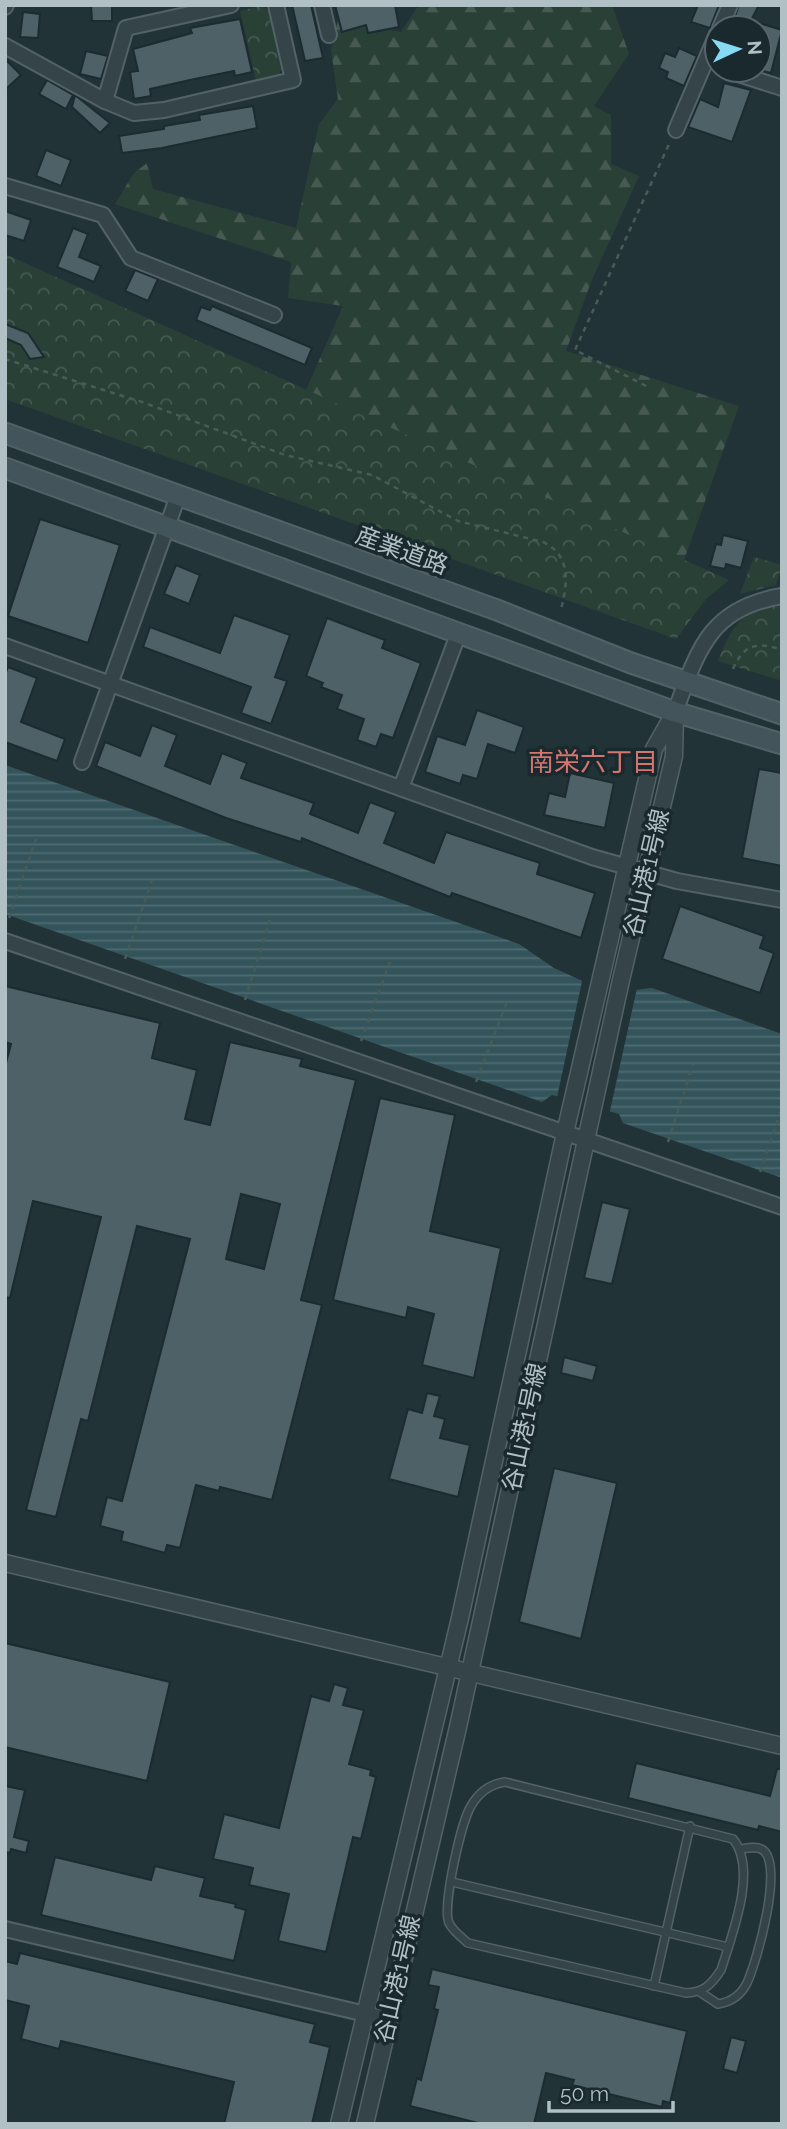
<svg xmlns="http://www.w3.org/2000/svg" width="787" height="2129" viewBox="0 0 787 2129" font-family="Raleway,'Noto Sans JP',sans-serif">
<defs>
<pattern id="forest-firs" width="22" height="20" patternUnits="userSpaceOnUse" patternTransform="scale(1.75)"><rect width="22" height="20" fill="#294037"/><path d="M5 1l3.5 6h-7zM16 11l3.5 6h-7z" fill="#465a52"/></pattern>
<pattern id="park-crowns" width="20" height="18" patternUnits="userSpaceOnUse" patternTransform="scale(1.75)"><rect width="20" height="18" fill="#294037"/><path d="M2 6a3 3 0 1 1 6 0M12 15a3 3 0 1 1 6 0" fill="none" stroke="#465a52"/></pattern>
<pattern id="water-rules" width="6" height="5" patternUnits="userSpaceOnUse" patternTransform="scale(1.75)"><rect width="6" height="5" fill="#34545c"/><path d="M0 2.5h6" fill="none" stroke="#4f6b72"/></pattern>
</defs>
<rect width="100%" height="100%" fill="#223337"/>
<!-- forest -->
<path fill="url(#forest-firs)" d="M419 5H612L629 54 594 106 611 115V164L639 176 591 282 566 351 739 406 684 560 306 390 343 306 288 298 291 262 115 204 134 173 147 163 153 189 296 228 319 124 338 99 331 50 338 20 401 32Z"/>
<!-- park -->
<g fill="url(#park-crowns)">
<path d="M261 6 269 10 281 69 279 75 256 81 240 11Z"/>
<path d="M5 254 729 580 706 599 676 639 5 399Z"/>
<path d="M754 557 782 565 776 585 740 594Z"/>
<path d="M782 606V681L718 661C731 627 742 608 782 606Z"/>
</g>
<!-- water -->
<path fill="url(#water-rules)" d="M5 765 519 944 554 968 609 993 652 988 782 1034V1178L623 1123 619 1114 552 1095 542 1102 5 914Z"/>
<!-- pier -->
<path fill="#223337" d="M583 977 610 990 637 988 609 1115 557 1097Z"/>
<!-- building -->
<g fill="#4d6166" stroke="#1c2b2f" stroke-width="2" fill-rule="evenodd">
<path d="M91 5H112V21H92Z"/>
<path d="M292 5H311L323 58 305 61Z"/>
<path d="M335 5H395L399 27 368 33 366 25 342 32Z"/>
<path d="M698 5H719L710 28 691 22Z"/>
<path d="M739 5H759L747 28H731Z"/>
<path d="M23 12 40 14 38 38 20 37Z"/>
<path d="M240 19 252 72 235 76 234 71 190 80 150 89 151 96 134 99 130 72 138 71 133 49 192 33 190 28Z"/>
<path d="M759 23 782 30 771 73 759 70Z"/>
<path d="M679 48 697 56 684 86 666 78 668 72 659 68 665 53 675 57Z"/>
<path d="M86 51 108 56 101 79 80 74Z"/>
<path d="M5 59 21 75 5 90Z"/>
<path d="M47 80 73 95 66 109 39 94Z"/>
<path d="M724 83 751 90 732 142 688 127 700 99 718 107Z"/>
<path d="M75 95 110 123 100 133 72 107Z"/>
<path d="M253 106 257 128 162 148 122 153 119 136 164 129V126L200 120 199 115Z"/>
<path d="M46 150 71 160 61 186 36 176Z"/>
<path d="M5 211 31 220 24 241 5 235Z"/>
<path d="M73 228 88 234 79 257 101 266 94 282 57 267Z"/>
<path d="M135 270 158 279 148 301 125 291Z"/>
<path d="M212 306 312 348 305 365 196 320 201 307 210 310Z"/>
<path d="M5 324 28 333 44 357 30 359 21 345 5 338Z"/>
<path d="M40 519 120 545 88 643 8 616Z"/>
<path d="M723 535 748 541 741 568 726 564 725 569 710 566 716 544 721 545Z"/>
<path d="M176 565 200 575 189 604 164 594Z"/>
<path d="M234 615 290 635 275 677 287 681 271 724 241 713 251 687 143 647 150 627 220 653Z"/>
<path d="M327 618 385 640 382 648 421 663 393 738 381 734 376 747 357 740 364 719 337 709 342 695 321 687 323 683 306 676Z"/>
<path d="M8 667 37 678 21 722 65 739 57 761 5 742V675Z"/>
<path d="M477 710 524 727 515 753 488 744 477 779 463 775 460 784 425 772 437 736 465 745Z"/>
<path d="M152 725 177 735 165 766 210 784 222 753 247 763 241 778 314 803 310 814 358 833 370 802 396 812 384 843 434 863 446 832 540 863 537 874 595 893 581 938 452 893 450 897 302 838 301 842 226 818 96 766 105 742 140 756Z"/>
<path d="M759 769 782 773V866L742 858Z"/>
<path d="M570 773 614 783 605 828 544 815 549 793 565 797Z"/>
<path d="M680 906 764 936 760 948 774 953 760 993 662 959Z"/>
<path d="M5 986 160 1023 152 1058 197 1070 185 1119 210 1125 230 1042 302 1059 300 1066 356 1080 301 1300 322 1305 272 1500 220 1487 219 1491 196 1485 180 1548 167 1545 165 1553 121 1541 123 1532 100 1526 107 1497 122 1501 190 1239 137 1226 88 1421 81 1419 56 1517 26 1510 101 1217 33 1201 10 1298 5 1297V1067L11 1044 5 1042ZM241 1194 280 1204 264 1269 226 1259Z"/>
<path d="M380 1098 455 1115 430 1231 501 1248 474 1378 422 1365 434 1314 408 1307 406 1318 333 1300Z"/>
<path d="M602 1202 630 1209 612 1284 584 1278Z"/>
<path d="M564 1357 597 1366 593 1381 561 1373Z"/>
<path d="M427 1393 440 1396 434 1416 445 1419 440 1438 470 1445 458 1497 389 1479 408 1409 422 1413Z"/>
<path d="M554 1468 617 1483 581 1639 519 1622Z"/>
<path d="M5 1643 170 1682 147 1781 5 1747Z"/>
<path d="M334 1684 348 1688 343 1705 364 1710 349 1764 371 1770 370 1775 376 1777 361 1839 353 1837 326 1952 278 1941 289 1894 249 1885 253 1868 213 1859 224 1814 279 1828 311 1696 329 1701Z"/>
<path d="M636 1763 770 1796 777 1769H782V1832L759 1826 758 1830 628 1798Z"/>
<path d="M5 1786 25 1790 14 1837 29 1841 26 1853 11 1849 10 1853 5 1852Z"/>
<path d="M55 1857 151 1880 155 1866 205 1878 200 1896 236 1904 235 1907 246 1910 234 1961 41 1915Z"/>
<path d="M20 1953 315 2024 310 2042 330 2047 312 2124H224L234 2082 61 2041 59 2049 21 2039 29 2006 5 2000V1961L17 1964Z"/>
<path d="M432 1969 687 2031 670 2103 663 2101 662 2107 572 2085 574 2080 546 2073 534 2124H482L410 2106 417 2078 421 2080 438 2010 434 2009 439 1987 428 1985Z"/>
<path d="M731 2037 746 2041 737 2073 723 2069Z"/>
</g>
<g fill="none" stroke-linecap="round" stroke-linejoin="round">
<defs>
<g id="service">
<path d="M505 1782 733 1839C758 1869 732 1935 721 1970 711 1985 704 1992 686 1993L468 1943C461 1937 453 1931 449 1923 442 1907 461 1822 471 1806 479 1792 490 1784 505 1782Z"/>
<path d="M452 1882 728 1947"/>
<path d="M654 1986 690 1826"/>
<path d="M700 1992 718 2004C731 2002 741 1995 747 1983 757 1961 784 1866 763 1850 757 1846 748 1848 741 1849"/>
</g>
<g id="minor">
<path d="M322 5 329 35"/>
<path d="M5 7 6 5"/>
<path d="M720 28 730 5"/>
<path d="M5 46 105 101 126 28 231 5"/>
<path d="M726 70 782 88"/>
<path d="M105 101 134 113 164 110 293 80 276 5"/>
<path d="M676 130 717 34"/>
<path d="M5 186 103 215 131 258 274 315"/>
<path d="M5 646 592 857 677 881 782 900"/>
<path d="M675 712C698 650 709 608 782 596"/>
<path d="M82 762 178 496"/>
<path d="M401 788 459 632"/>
<path d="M5 941 782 1207"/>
<path d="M5 1929 387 2019"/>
</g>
<g id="tertiary">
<path d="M5 1563 782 1746"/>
<path d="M339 2124 460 1618 565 1133 654 749 675 712"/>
<path d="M365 2124 458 1727 621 980 674 756 675 714"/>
</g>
<g id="secondary">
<path d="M5 433 497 610 631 663 782 714"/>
<path d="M5 468 675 712 782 744"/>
</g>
</defs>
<!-- service casing -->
<use href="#service" stroke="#536266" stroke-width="10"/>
<!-- minor casing -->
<use href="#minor" stroke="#536266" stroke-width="18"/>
<!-- tertiary casing -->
<use href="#tertiary" stroke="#536266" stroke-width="19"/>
<!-- secondary casing -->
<use href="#secondary" stroke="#536266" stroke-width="23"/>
<!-- path -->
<g stroke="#485c57" stroke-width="2.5" stroke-dasharray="5 5" stroke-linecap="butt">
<path d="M5 359 142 402 285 455 372 475 458 521 543 542C571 555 568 583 561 609"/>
<path d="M646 386 575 350 670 142"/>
<path d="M733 669C743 645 757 641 782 650"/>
<path d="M9 918 36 839"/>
<path d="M125 959 152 880"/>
<path d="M245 1000 270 920"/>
<path d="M361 1041 390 962"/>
<path d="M476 1082 507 1002"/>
<path d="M668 1142 693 1064"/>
<path d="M760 1172 782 1108"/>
</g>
<!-- service -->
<use href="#service" stroke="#354448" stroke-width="7"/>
<!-- minor -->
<use href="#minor" stroke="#354448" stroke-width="14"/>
<!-- tertiary -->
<use href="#tertiary" stroke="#354448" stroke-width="16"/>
<!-- secondary -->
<use href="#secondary" stroke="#43555b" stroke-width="19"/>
</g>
<g text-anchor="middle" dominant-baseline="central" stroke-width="7" stroke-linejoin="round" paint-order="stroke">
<!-- street labels -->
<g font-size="24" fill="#b0c0c4" stroke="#1a292d">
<text transform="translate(402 550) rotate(20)">産業道路</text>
<text transform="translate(646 873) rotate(-77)">谷山港1号線</text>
<text transform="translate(524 1427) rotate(-78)">谷山港1号線</text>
<text transform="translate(397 1979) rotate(-77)">谷山港1号線</text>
</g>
<!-- neighbourhood labels -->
<g font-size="26" fill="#d47570" stroke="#1a292d">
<text x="593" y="762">南栄六丁目</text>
</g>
</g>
<!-- border -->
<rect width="787" height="2129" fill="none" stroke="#b0c0c4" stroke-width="14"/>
<!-- north arrow -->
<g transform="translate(738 49) rotate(86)"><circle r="33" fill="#1a292d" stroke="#566569" stroke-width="2"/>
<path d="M0-5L12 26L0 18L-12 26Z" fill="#86daf3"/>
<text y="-10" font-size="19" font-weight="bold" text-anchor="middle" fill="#b0c0c4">N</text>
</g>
<!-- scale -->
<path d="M549 2101v10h124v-10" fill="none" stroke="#b0c0c4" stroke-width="3.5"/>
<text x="560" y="2101" font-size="21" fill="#b0c0c4" stroke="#1a292d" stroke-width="5" paint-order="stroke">50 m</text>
</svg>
